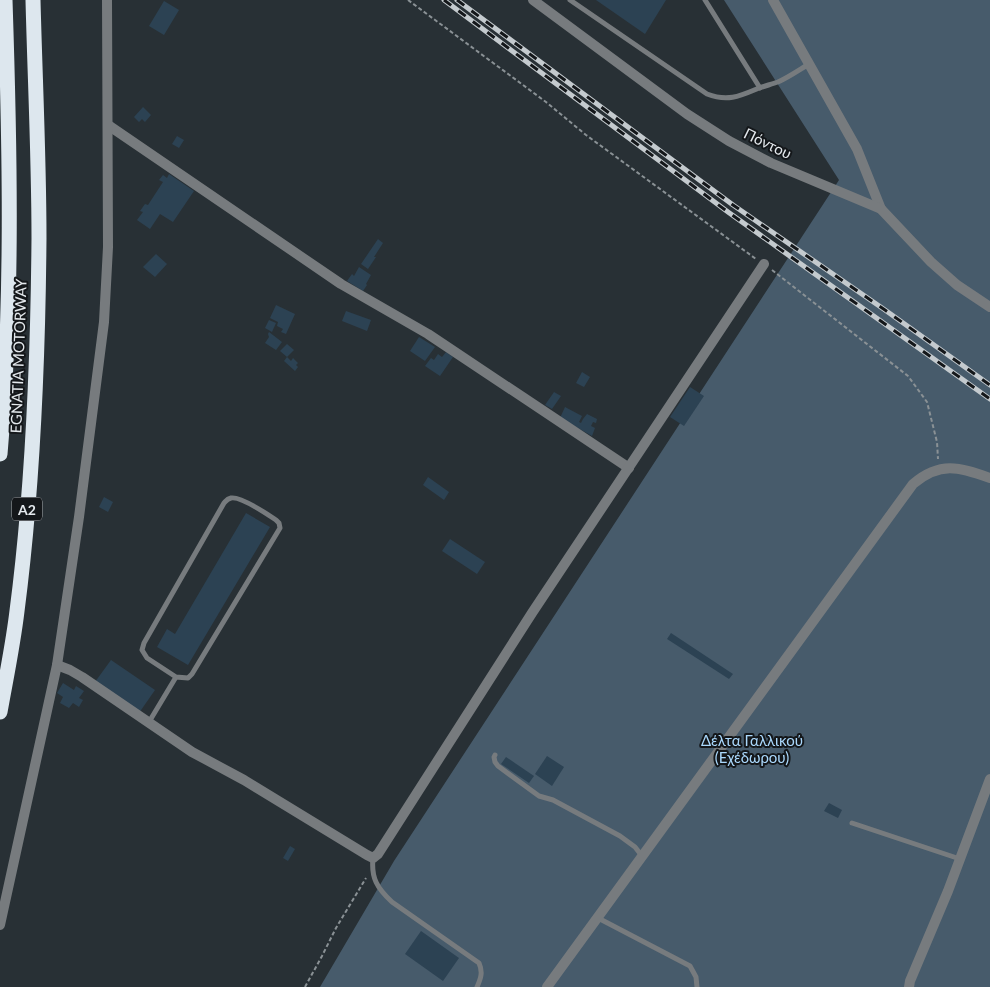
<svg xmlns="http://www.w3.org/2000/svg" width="990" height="987" viewBox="0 0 990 987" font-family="Lato,sans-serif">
<rect width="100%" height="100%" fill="#283035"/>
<!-- green -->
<path fill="#475b6b" d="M724 0H990V987H320L394 861 839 180Z"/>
<!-- building -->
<g fill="#2c4253">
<path d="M596 0H666L645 34Z"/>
<path d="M164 1 179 10 164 35 149 26Z"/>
<path d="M143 107 151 115 145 122 142 119 139 122 134 117Z"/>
<path d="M177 136 184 140 179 148 172 144Z"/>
<path d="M169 174 194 191 173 222 160 214 150 229 137 220 143 212 140 211 145 204 148 205 163 182 159 180 163 175 167 178Z"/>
<path d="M378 239 383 243 374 257H376L368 269 361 264Z"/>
<path d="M156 254 167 264 155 277 143 267Z"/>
<path d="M359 267 371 275 366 284 367 285 363 291 347 281 352 274 354 276Z"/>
<path d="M276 305 295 314 286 334 281 332 283 329 277 326 278 322 270 318Z"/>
<path d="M346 311 371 320 367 331 342 321Z"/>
<path d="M269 320 276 323 272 332 265 328Z"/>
<path d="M269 332 282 342 276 350 265 343 269 337 268 334Z"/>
<path d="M419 337 435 347 425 361 410 351Z"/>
<path d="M287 344 294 350 287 357 280 351Z"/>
<path d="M446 352 453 357 440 376 425 366 431 358 434 360 438 354 442 357Z"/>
<path d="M287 357 291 361 293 358 298 363 296 365 298 367 295 371 284 361Z"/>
<path d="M582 372 590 377 584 387 576 383Z"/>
<path d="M690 387 704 396 684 426 670 417Z"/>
<path d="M554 392 561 396 552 409 545 405Z"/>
<path d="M565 407 582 416 579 422 581 423 583 419 587 414 597 419 596 423 593 422 591 426 595 428 592 436 560 418Z"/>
<path d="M428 477 449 492 444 500 423 485Z"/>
<path d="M104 497 113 502 108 512 99 507Z"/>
<path d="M246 513 270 527 188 665 157 647 167 629 175 634Z"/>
<path d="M450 539 485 562 477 574 442 551Z"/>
<path d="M671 633 733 674 729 679 667 639Z"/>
<path d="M111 660 155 690 139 713 95 682Z"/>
<path d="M63 683 74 690 76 686 84 691 79 698 83 700 79 707 73 703 69 708 60 703 63 697 57 693Z"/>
<path d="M547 756 564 767 552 786 535 774Z"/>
<path d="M506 757 534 776 529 783 501 764Z"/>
<path d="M829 803 842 810 838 818 824 811Z"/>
<path d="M290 846 295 849 288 861 283 858Z"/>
<path d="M421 931 459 958 443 981 405 954Z"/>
</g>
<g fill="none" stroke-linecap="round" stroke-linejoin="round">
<!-- path -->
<g stroke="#8a9195" stroke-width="2" stroke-dasharray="4 2.5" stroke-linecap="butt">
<path d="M408 0 546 102 586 135 756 259"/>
<path d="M772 270 908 376 927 402 937 442 938 459"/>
<path d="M305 987 322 956 336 928 366 878"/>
</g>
<!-- service -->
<g stroke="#777b7e" stroke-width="5">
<path d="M570 0 707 94C728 102 740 96 759 88 765 86 772 84 778 82 789 77 799 70 809 64"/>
<path d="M705 0 760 88"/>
<path d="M149 722 176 677 147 658 142 650 144 643 224 503C226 501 227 499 231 498 241 496 267 514 276 520L279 523 280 528 192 674 188 678 176 677"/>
<path d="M495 755 494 757 495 762 498 766 539 796 553 800 620 836 635 847 642 856"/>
<path d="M852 823 960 859"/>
<path d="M373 858C371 878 377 888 392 902L479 963C483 972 481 978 477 987"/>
<path d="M598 918 690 966 696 977 697 987"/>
</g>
<!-- minor -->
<g stroke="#777b7e" stroke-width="10">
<path d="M773 0 857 149 881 209"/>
<path d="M108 125 341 284 428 334 629 468"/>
<path d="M57 665 70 670 82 677 192 752 244 780 367 855 373 858 378 854 532 613 764 264"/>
<path d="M0 925 57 665 79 517 104 322 108 247 107 0"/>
<path d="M547 987 913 484C940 461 959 467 990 478"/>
<path d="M909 987 910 981 948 891 990 779"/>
</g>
<!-- tertiary -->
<path stroke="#777b7e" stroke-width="10" d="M533 0 687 114 729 141 771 163 881 209 931 262 957 285 990 307"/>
<!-- motorway -->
<g stroke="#dde7ee" stroke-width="15">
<path d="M0 454C13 303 10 151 5 0"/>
<path d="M0 712C6 678 13 645 17 611 33 488 38 362 39 238 39 159 35 79 33 0"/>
</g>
<defs>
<g id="rail">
<path d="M444 0 728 212 990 399"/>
<path d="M457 0 733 205 885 310 990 385"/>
</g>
</defs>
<!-- rail casing -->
<use href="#rail" stroke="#c4cace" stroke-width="5"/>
<!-- rail -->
<use href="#rail" stroke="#14171a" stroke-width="3" stroke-dasharray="9" stroke-linecap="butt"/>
</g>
<g text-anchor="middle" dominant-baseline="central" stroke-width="4" stroke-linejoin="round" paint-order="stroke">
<!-- shield labels -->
<rect fill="#14171a" stroke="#a6aaae" stroke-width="1" x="12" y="497.5" width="30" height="23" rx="4"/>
<g font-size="14" font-weight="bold" fill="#e4e9ed">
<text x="27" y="509">Α2</text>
</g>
<!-- street labels -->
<g font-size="15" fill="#e4e9ed" stroke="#14171a">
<text transform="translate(768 143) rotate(26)">Πόντου</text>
<text transform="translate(18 356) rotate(-88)">EGNATIA MOTORWAY</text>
</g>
<!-- park labels -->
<g font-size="15" fill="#aad8fc" stroke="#14171a">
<text x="752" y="740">Δέλτα Γαλλικού<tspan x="752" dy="17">(Εχέδωρου)</tspan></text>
</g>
</g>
</svg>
